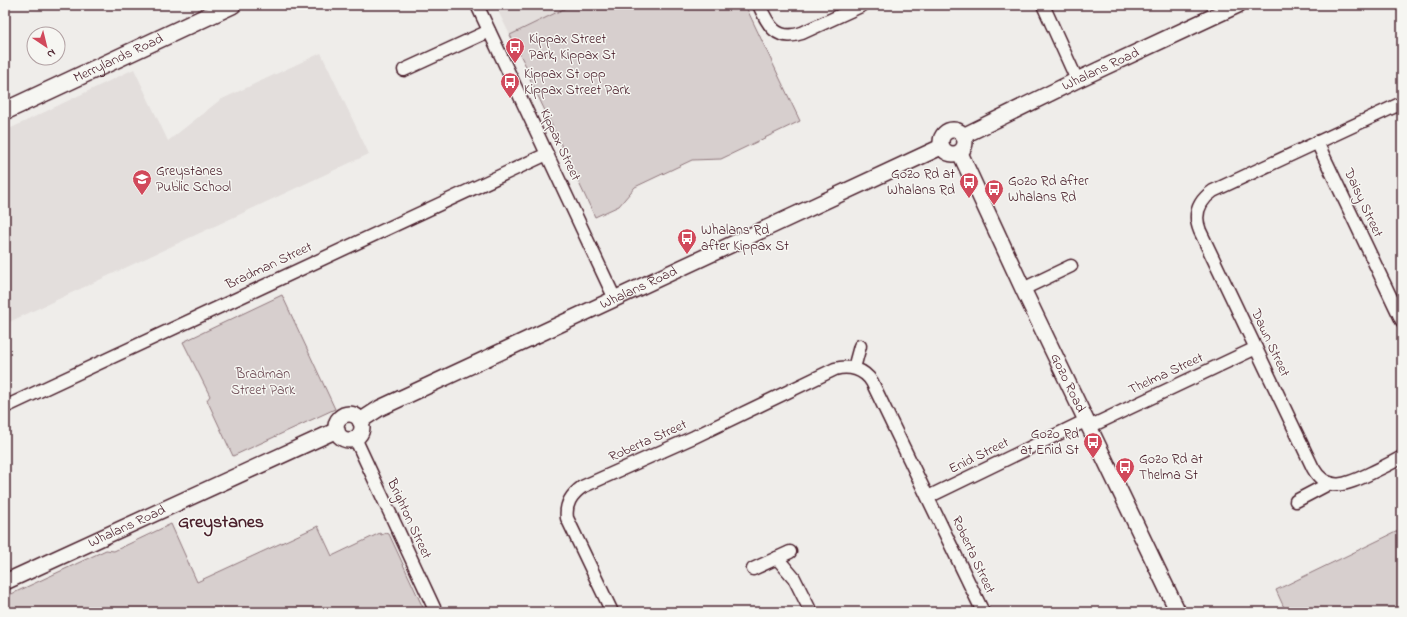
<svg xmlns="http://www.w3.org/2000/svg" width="1407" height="617" viewBox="0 0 1407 617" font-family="'Indie Flower',sans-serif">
<rect width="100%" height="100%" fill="#efedea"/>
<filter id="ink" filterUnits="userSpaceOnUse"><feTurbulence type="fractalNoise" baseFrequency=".025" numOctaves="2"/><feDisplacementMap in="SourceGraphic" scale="8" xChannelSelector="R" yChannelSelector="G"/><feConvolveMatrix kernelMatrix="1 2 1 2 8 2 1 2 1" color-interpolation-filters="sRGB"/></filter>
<g filter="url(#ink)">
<!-- built -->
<g fill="#e3dedc">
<path d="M495 5H572L510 35Z"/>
<path d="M321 53 369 154 5 324V131L134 69 168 141 220 100Z"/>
</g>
<!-- green -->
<g fill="#d7cfce" stroke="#90777c">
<path d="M572 5H745L800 121 721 159 692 160 635 187 619 206 595 217 530 79 532 78 510 35Z"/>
<path d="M282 295 335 409 233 456 207 400 210 396 183 342Z"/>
<path d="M171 524 197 582 318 526 332 556 380 533 381 535 386 533 389 534 425 612H5V597L106 550 114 551Z"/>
<path d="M1402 529V612H1286L1276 590Z"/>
</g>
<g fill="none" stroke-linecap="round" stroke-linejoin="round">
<defs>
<g id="minor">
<path d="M477 5 615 299"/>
<path d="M759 5C768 25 776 42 802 33L863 5"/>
<path d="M1043 5 1077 80"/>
<path d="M404 70 489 31"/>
<path d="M1402 103 1213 191C1199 201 1193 214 1200 231L1313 468C1328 495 1350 483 1371 473 1381 468 1392 463 1402 457"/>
<path d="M1317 142 1402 321"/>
<path d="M1023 289 1071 266"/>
<path d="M854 368 860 346"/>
<path d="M5 407 547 154"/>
<path d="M1089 427 1256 348"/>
<path d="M355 438 436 612"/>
<path d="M928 497 1085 421"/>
<path d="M1296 501 1330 483"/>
<path d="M777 558 794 578 811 612"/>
<path d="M753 569 790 552"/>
<path d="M612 612 567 518C565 504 571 495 582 487L694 437 835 369C849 365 864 369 872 382L983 612"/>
</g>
<g id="tertiary">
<circle cx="953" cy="142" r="12"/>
<path id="s1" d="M963 136 1077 80 1238 5"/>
<path id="s2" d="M960 153 1023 289 1178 612"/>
<circle cx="349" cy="427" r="13"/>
<path id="s3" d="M360 421 380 408 941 147"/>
<path id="s4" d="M5 582 337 430"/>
</g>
<g id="secondary">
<path id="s5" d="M5 111 232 5"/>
</g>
</defs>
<!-- minor casing -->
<use href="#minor" stroke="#4a1f2b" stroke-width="15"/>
<!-- tertiary casing -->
<use href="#tertiary" stroke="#4a1f2b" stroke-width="18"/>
<!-- secondary casing -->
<use href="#secondary" stroke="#4a1f2b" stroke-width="20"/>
<!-- minor -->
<use href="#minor" stroke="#f6f6f2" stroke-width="12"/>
<!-- tertiary -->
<use href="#tertiary" stroke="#f6f6f2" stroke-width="15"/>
<!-- secondary -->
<use href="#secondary" stroke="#f6f6f2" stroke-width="17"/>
</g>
</g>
<!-- icons -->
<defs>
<symbol id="bus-pin" viewBox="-11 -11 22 30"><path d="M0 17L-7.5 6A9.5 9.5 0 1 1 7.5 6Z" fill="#d1495b" stroke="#f6f6f2"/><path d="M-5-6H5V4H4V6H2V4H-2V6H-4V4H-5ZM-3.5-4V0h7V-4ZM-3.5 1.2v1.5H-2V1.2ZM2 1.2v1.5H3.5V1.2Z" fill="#fff"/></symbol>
<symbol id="school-pin" viewBox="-11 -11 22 30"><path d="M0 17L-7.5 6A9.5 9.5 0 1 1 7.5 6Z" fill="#d1495b" stroke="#f6f6f2"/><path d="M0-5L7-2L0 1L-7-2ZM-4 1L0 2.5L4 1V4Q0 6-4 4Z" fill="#fff"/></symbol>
</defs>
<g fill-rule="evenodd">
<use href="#bus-pin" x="504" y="36" width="22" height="30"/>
<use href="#bus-pin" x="499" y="71" width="22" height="30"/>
<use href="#school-pin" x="131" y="168" width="22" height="30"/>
<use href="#bus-pin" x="958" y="171" width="22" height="30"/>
<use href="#bus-pin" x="983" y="178" width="22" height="30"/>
<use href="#bus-pin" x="676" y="227" width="22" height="30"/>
<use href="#bus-pin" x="1082" y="431" width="22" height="30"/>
<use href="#bus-pin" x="1114" y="456" width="22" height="30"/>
</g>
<g text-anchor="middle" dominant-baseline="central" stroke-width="3" stroke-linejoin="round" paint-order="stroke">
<!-- poi labels -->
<g font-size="14" fill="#4a1f2b" stroke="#f6f6f2" text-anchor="start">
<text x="529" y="39">Kippax Street<tspan x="529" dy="16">Park, Kippax St</tspan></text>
<text x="524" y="74">Kippax St opp<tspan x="524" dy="16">Kippax Street Park</tspan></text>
<text x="156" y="171">Greystanes<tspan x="156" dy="16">Public School</tspan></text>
<text x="955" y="174" text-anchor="end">Gozo Rd at<tspan x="955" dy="16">Whalans Rd</tspan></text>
<text x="1008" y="181">Gozo Rd after<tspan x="1008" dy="16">Whalans Rd</tspan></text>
<text x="701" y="230">Whalans Rd<tspan x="701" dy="16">after Kippax St</tspan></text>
<text x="1079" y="434" text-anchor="end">Gozo Rd<tspan x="1079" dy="16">at Enid St</tspan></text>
<text x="1139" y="459">Gozo Rd at<tspan x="1139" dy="16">Thelma St</tspan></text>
</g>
<!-- street labels -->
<g font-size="14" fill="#4a1f2b" stroke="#f6f6f2">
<text stroke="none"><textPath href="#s5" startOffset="125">Merrylands Road</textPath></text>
<text stroke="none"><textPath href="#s1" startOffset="153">Whalans Road</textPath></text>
<text transform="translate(560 145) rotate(65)">Kippax Street</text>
<text transform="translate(1363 203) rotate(65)">Daisy Street</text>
<text transform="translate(269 266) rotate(-25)">Bradman Street</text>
<text stroke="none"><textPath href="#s3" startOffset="309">Whalans Road</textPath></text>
<text transform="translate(1270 343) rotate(65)">Dawn Street</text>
<text transform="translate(1166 374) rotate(-25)">Thelma Street</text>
<text stroke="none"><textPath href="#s2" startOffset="254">Gozo Road</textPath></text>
<text transform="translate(648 441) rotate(-24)">Roberta Street</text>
<text transform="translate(979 456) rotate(-26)">Enid Street</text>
<text transform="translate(409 519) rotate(65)">Brighton Street</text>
<text stroke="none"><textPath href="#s4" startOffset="134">Whalans Road</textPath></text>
<text transform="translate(973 555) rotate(65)">Roberta Street</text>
</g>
<!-- park labels -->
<g font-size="14" fill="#6d4b54" stroke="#f6f6f2">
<text x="263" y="374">Bradman<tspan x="263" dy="16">Street Park</tspan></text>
</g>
<!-- district labels -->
<g font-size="18" font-weight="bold" fill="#4a1f2b" stroke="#f6f6f2">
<text x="221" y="523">Greystanes</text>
</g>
</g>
<!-- margin -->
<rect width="1407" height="617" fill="none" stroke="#f6f6f2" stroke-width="20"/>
<rect x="10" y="10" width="1387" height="597" fill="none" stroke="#4a1f2b" stroke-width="1.5" filter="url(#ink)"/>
<!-- north arrow -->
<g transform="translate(46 46) rotate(145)"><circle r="19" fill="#f6f6f2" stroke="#b1a0a2"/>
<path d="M0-3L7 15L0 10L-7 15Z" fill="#d1495b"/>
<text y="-6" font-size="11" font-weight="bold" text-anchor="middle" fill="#4a1f2b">N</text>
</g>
</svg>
